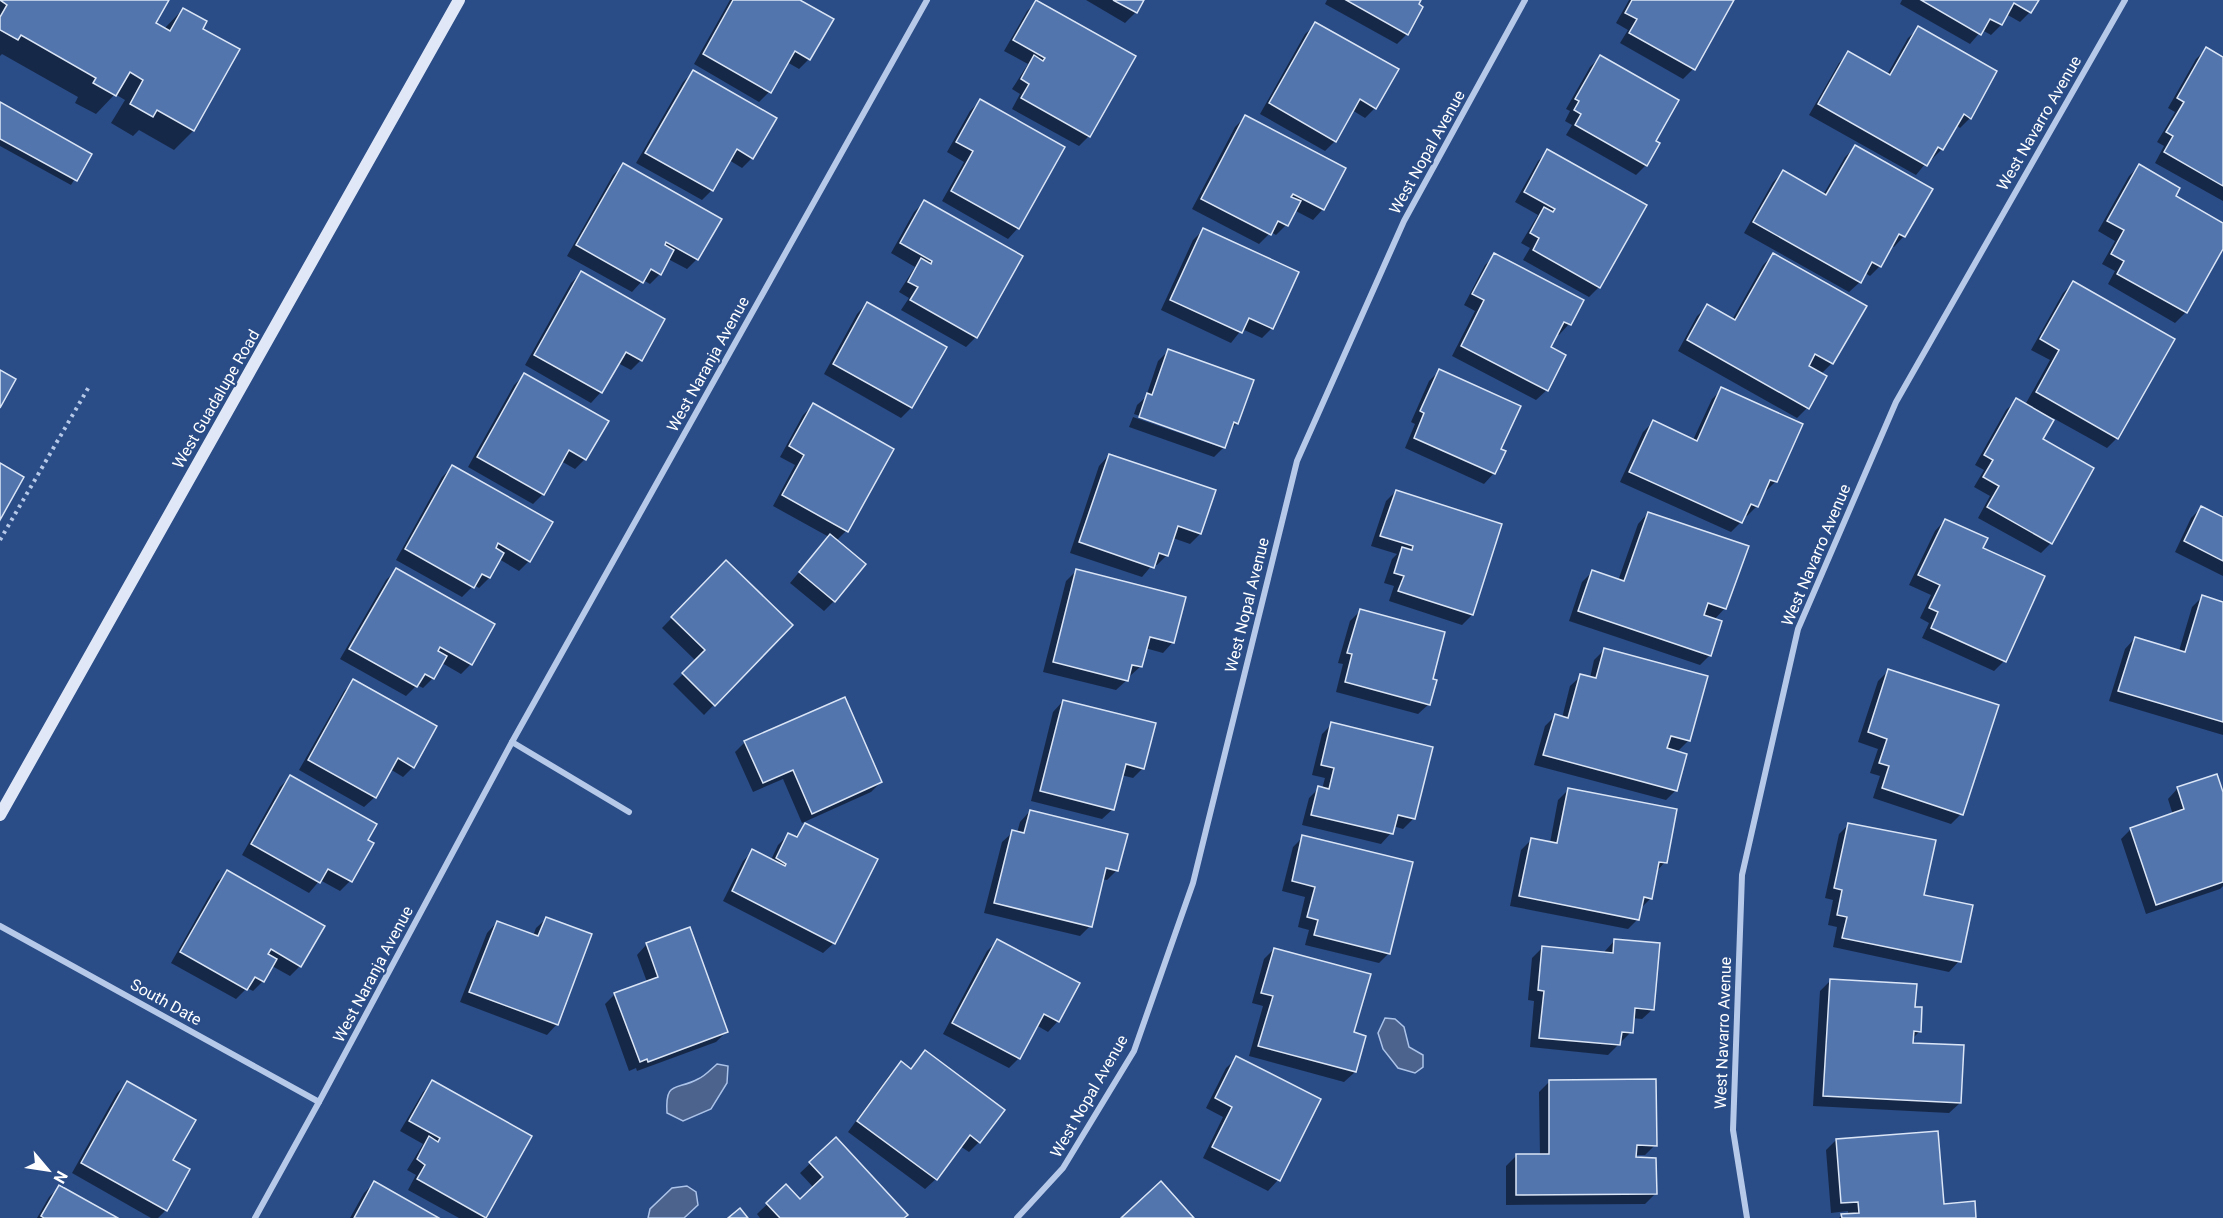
<svg xmlns="http://www.w3.org/2000/svg" width="2223" height="1218" viewBox="0 0 2223 1218" font-family="Roboto,sans-serif">
<rect width="100%" height="100%" fill="#2a4c87"/>
<!-- water -->
<g fill="#4c638e" stroke="#abc3e8" stroke-width="1.5">
<path d="M1385 1018 1395 1019 1404 1027 1409 1047 1423 1055V1067L1415 1073 1398 1068 1383 1049 1378 1033Z"/>
<path d="M717 1064 728 1066 727 1083 711 1109 683 1121 667 1113C665 1080 676 1091 698 1079 705 1076 711 1069 717 1064Z"/>
<path d="M687 1186 696 1192 698 1205 684 1218H648L650 1209 672 1188Z"/>
</g>
<!-- shadow -->
<g fill="#0007">
<path d="M0 0H166L154 24 164 29 183 9 201 29 238 50 193 131 174 150 139 130 133 136 111 123 125 100 115 94 96 114 75 103 78 97 2 54 0 56Z"/>
<path d="M730 0H797L809 59 799 69 787 62 769 92 759 102 694 64Z"/>
<path d="M1086 0H1142L1135 13 1125 23Z"/>
<path d="M1327 0H1419L1407 34 1397 44 1325 4Z"/>
<path d="M1629 0H1732L1693 69 1683 79 1620 43 1628 30 1616 23Z"/>
<path d="M1902 0H2037L2030 12 2020 22 2006 14 2001 25 1991 35 1982 30 1970 44 1900 4Z"/>
<path d="M1037 1 1089 136 1079 146 1012 109 1020 94 1012 89 1028 64 1004 51 1027 11Z"/>
<path d="M1316 24 1375 108 1365 118 1352 110 1335 141 1325 151 1260 114 1305 34Z"/>
<path d="M1919 28 1970 118 1960 128 1956 125 1942 149 1932 159 1930 158 1916 175 1809 115 1839 63 1849 53 1887 75 1908 38Z"/>
<path d="M2206 49 2223 59V201L2155 163 2164 146 2157 142 2175 112 2168 108 2196 59Z"/>
<path d="M1600 57 1654 141 1646 165 1636 175 1566 135 1572 125 1565 121 1570 111 1566 109 1590 67Z"/>
<path d="M693 72 752 158 742 168 729 160 712 190 702 200 636 163 683 82Z"/>
<path d="M980 101 1018 228 1008 239 942 201 964 162 947 152 970 111Z"/>
<path d="M0 104 90 154 71 185 0 146Z"/>
<path d="M1245 117 1323 209 1313 220 1294 210 1286 225 1276 235 1271 232 1259 244 1192 209 1235 127Z"/>
<path d="M1855 147 1904 236 1894 247 1891 245 1880 266 1870 276 1865 273 1860 282 1849 292 1744 233 1773 182 1783 172 1823 195 1845 157Z"/>
<path d="M1548 151 1599 287 1589 297 1523 260 1530 248 1521 243 1538 215 1515 202 1538 161Z"/>
<path d="M623 165 697 259 687 269 668 259 660 274 650 284 643 280 632 292 567 256 613 175Z"/>
<path d="M2139 166 2174 196 2223 225V246L2186 312 2175 323 2108 284 2115 271 2102 264 2115 241 2098 231 2129 176Z"/>
<path d="M924 202 976 337 966 347 901 310 909 298 899 292 915 267 891 253 914 212Z"/>
<path d="M1203 230 1272 328 1262 338 1242 329 1231 343 1161 310 1193 240Z"/>
<path d="M1495 255 1582 301 1569 324 1559 335 1556 333 1549 348 1564 356 1547 390 1536 400 1452 356 1475 311 1464 305 1485 265Z"/>
<path d="M1773 255 1832 363 1821 374 1807 408 1797 418 1678 351 1697 316 1708 306 1732 320 1763 265Z"/>
<path d="M581 273 641 360 631 370 618 363 601 392 591 403 525 365 571 283Z"/>
<path d="M2073 283 2117 438 2107 448 2053 418 2041 440 2051 543 2041 553 1978 518 1990 496 1974 487 1984 470 1975 465 2006 410 2017 400 2025 405 2050 360 2031 350 2063 293Z"/>
<path d="M867 303 945 348 911 408 901 418 824 374 857 314Z"/>
<path d="M1168 351 1237 423 1229 431 1224 447 1214 457 1129 427 1133 417 1220 447V444L1134 414 1137 405 1146 397 1158 361Z"/>
<path d="M1439 371 1499 450 1494 473 1484 484 1405 448 1415 424 1411 422 1429 381Z"/>
<path d="M524 375 607 422 585 459 575 469 561 461 543 494 533 504 468 467 514 385Z"/>
<path d="M1722 389 1801 425 1775 482 1765 492 1764 491 1757 506 1747 516 1744 515 1741 522 1731 532 1620 482 1643 432 1653 422 1693 440 1712 399Z"/>
<path d="M813 405 846 531 836 541 834 601 824 611 790 583 829 537 773 506 795 465 780 457 803 415Z"/>
<path d="M1109 455 1200 534 1190 544 1173 538 1167 555 1157 565 1153 564 1142 577 1070 553 1099 466Z"/>
<path d="M452 467 529 561 519 571 499 559 489 578 479 588 474 585 462 597 396 560 442 477Z"/>
<path d="M1396 491 1472 615 1462 625 1389 601 1394 586 1384 583 1392 559 1397 554 1371 546 1386 501Z"/>
<path d="M2201 508 2223 519V576L2175 552 2191 518Z"/>
<path d="M1648 513 1725 608 1714 620 1710 655 1700 665 1569 621 1582 582 1592 572 1618 581 1638 524Z"/>
<path d="M1945 520 1981 549 2004 661 1994 671 1922 638 1929 623 1920 618 1931 595 1909 585 1935 531Z"/>
<path d="M396 570 471 664 461 674 442 663 433 678 423 688 417 685 406 696 340 659 386 580Z"/>
<path d="M1076 571 1173 642 1163 653 1145 648 1141 666 1130 676H1128L1127 680 1116 690 1043 672 1066 581Z"/>
<path d="M716 572 791 625 704 715 673 684 696 661 662 628Z"/>
<path d="M2202 597 2223 603V735L2109 701 2125 649 2135 638 2179 651 2192 607Z"/>
<path d="M1360 611 1431 680 1429 704 1418 714 1336 692 1343 664 1338 663 1350 621Z"/>
<path d="M1604 650 1689 740 1677 752 1676 790 1666 800 1534 765 1545 726 1555 716 1562 718 1570 686 1581 676 1590 678 1594 660Z"/>
<path d="M1888 671 1961 814 1951 824 1873 798 1880 776 1870 773 1878 749 1858 742 1878 681Z"/>
<path d="M354 681 413 767 403 777 390 769 375 797 364 807 299 770 344 691Z"/>
<path d="M1063 701 1143 768 1133 778 1121 775 1113 809 1102 819 1031 801 1053 712Z"/>
<path d="M1332 724 1431 749 1413 819 1403 829 1393 826 1391 833 1381 844 1302 825 1309 798 1319 788 1322 789 1325 778 1312 775 1322 734Z"/>
<path d="M745 742 881 782 871 792 802 823 783 779 753 792 735 752Z"/>
<path d="M290 777 366 840 350 881 340 891 320 880 309 893 242 855 280 787Z"/>
<path d="M2178 788 2223 797V886L2220 889 2146 914 2121 839 2131 829 2173 815 2168 799Z"/>
<path d="M1568 790 1665 862 1656 872 1651 898 1641 908 1638 919 1628 929 1510 906 1521 850 1531 840 1550 843 1558 800Z"/>
<path d="M1030 811 1117 870 1107 880 1102 879 1090 926 1080 936 984 913 1002 842 1013 832 1017 833 1020 822Z"/>
<path d="M1849 824 1923 896 1959 961 1949 972 1833 947 1837 927 1828 925 1833 900 1825 898 1839 834Z"/>
<path d="M806 825 834 943 823 953 723 901 743 861 753 851 771 860 778 845 788 835 794 838Z"/>
<path d="M1303 837 1389 953 1379 963 1305 945 1309 930 1298 927 1305 897 1282 891 1293 847Z"/>
<path d="M227 872 300 966 290 976 272 966 263 981 253 991 247 988 236 999 171 963 217 882Z"/>
<path d="M547 918 557 1024 547 1035 460 1002 487 933 497 922 533 936 536 928Z"/>
<path d="M1615 940 1653 1009 1642 1019 1632 1018 1631 1032 1608 1055 1530 1047 1534 1001 1528 1000 1532 958 1542 948 1604 954 1605 951Z"/>
<path d="M997 941 1058 1021 1048 1032 1036 1025 1019 1058 1009 1068 943 1034 987 951Z"/>
<path d="M647 944 726 1032 716 1042 637 1071 636 1068 629 1071 605 1004 615 994 647 982 637 955Z"/>
<path d="M1274 949 1352 1034 1364 1037 1355 1072 1344 1082 1249 1056 1263 1006 1252 1003 1264 959Z"/>
<path d="M1830 981 1914 1008 1920 1031 1912 1039 1911 1044 1960 1103 1949 1113 1813 1106 1820 991Z"/>
<path d="M925 1052 979 1142 969 1152 960 1146 936 1179 925 1189 848 1132 891 1073 901 1063 910 1069Z"/>
<path d="M1237 1058 1319 1099 1278 1180 1268 1191 1203 1158 1223 1117 1206 1108 1226 1068Z"/>
<path d="M433 1082 485 1217 483 1218H459L408 1190 416 1175 407 1170 423 1144 400 1131 423 1092Z"/>
<path d="M1549 1082 1655 1145 1645 1155H1635L1655 1194 1645 1204 1506 1205V1166L1516 1156H1540L1539 1092Z"/>
<path d="M127 1083 171 1160 188 1170 165 1211 158 1218H151L72 1173 117 1093Z"/>
<path d="M836 1139 902 1218H760L757 1214 786 1186 800 1201 814 1188 800 1173Z"/>
<path d="M1836 1140 1943 1205 1975 1218H1839L1842 1215H1848V1211L1831 1213 1826 1150Z"/>
<path d="M374 1183 436 1218H350L364 1193Z"/>
<path d="M59 1187 115 1218H37L49 1197Z"/>
</g>
<!-- building -->
<g fill="#5375ae" stroke="#dae5f6" stroke-width="1.5">
<path d="M0 0H169L156 23 170 31 183 8 207 21 203 29 240 49 194 131 157 110 153 117 130 104 143 80 130 72 116 96 93 83 96 78 21 35 18 40 0 30V17L7 5Z"/>
<path d="M733 0H800L834 19 810 60 795 51 771 93 703 54Z"/>
<path d="M1036 0 1136 56 1090 137 1021 98 1029 84 1021 79 1034 55 1043 61 1045 58 1013 40Z"/>
<path d="M1113 0H1144L1137 13Z"/>
<path d="M1346 0H1421L1419 4 1423 7 1408 35Z"/>
<path d="M1632 0H1734L1695 70 1629 33 1637 19 1625 13Z"/>
<path d="M1921 0H2039L2031 13 2014 3 2002 25 1990 19 1981 35Z"/>
<path d="M1315 22 1399 69 1376 109 1360 99 1336 142 1269 103Z"/>
<path d="M1918 26 1997 71 1971 119 1964 114 1943 150 1938 147 1927 166 1818 104 1848 51 1890 75Z"/>
<path d="M2206 47 2223 57V186L2164 152 2173 136 2166 132 2184 102 2177 98Z"/>
<path d="M1600 55 1679 100 1656 141 1660 143 1647 166 1575 125 1581 114 1574 110 1579 101 1575 99Z"/>
<path d="M693 70 777 118 753 159 737 149 713 191 645 153Z"/>
<path d="M980 99 1065 147 1019 229 951 191 973 151 956 142Z"/>
<path d="M0 102 92 154 77 181 0 139Z"/>
<path d="M1245 115 1346 168 1324 210 1293 194 1291 197 1301 201 1288 226 1278 221 1271 235 1201 199Z"/>
<path d="M1855 145 1933 189 1905 237 1899 234 1881 267 1872 262 1861 283 1753 222 1783 170 1826 195Z"/>
<path d="M1547 149 1647 205 1600 288 1533 250 1539 238 1530 233 1544 207 1553 212 1555 209 1524 192Z"/>
<path d="M623 163 722 219 698 260 666 242 665 245 674 250 661 275 651 269 643 283 576 245Z"/>
<path d="M2139 164 2180 188 2176 196 2223 223V249L2187 313 2117 274 2124 261 2111 254 2124 230 2107 221Z"/>
<path d="M924 200 1023 256 977 338 910 300 918 287 908 282 921 258 931 264 932 261 900 243Z"/>
<path d="M1203 228 1299 272 1273 329 1249 318 1242 333 1170 300Z"/>
<path d="M1494 253 1584 300 1571 325 1564 322 1551 347 1566 355 1548 391 1461 346 1484 300 1472 294Z"/>
<path d="M1773 253 1867 306 1833 364 1815 354 1809 366 1827 376 1809 409 1687 340 1707 304 1735 320Z"/>
<path d="M581 271 665 319 642 361 626 352 602 393 534 355Z"/>
<path d="M2073 281 2175 339 2118 439 2036 392 2059 350 2040 339Z"/>
<path d="M867 302 947 347 912 408 833 364Z"/>
<path d="M1168 349 1254 380 1238 424 1234 422 1225 448 1139 417 1147 393 1152 395Z"/>
<path d="M1439 369 1521 406 1501 449 1506 451 1495 474 1414 438 1424 413 1420 411Z"/>
<path d="M0 370 16 379 0 408Z"/>
<path d="M524 373 609 421 586 460 569 450 544 495 477 457Z"/>
<path d="M1721 387 1803 424 1777 482 1770 480 1758 507 1751 504 1742 523 1629 472 1653 420 1697 441Z"/>
<path d="M2016 398 2054 420 2043 439 2094 468 2052 544 1987 507 1999 486 1983 477 1993 460 1984 455Z"/>
<path d="M813 403 894 449 848 532 782 495 804 455 789 446Z"/>
<path d="M1109 454 1216 490 1201 534 1178 526 1168 556 1159 553 1154 568 1079 542Z"/>
<path d="M0 463 24 477 0 520Z"/>
<path d="M452 465 553 522 530 562 498 543 496 548 504 553 490 578 482 574 474 588 405 549Z"/>
<path d="M1396 490 1502 524 1473 615 1398 591 1404 576 1394 573 1402 547 1412 550 1413 546 1380 536Z"/>
<path d="M2201 506 2223 517V561L2184 541Z"/>
<path d="M1648 512 1749 546 1726 609 1708 603 1704 615 1722 621 1711 656 1578 611 1592 570 1624 581Z"/>
<path d="M1945 519 1988 538 1983 548 2045 576 2006 662 1931 628 1938 612 1929 608 1940 585 1918 575Z"/>
<path d="M830 534 866 564 835 602 799 572Z"/>
<path d="M726 560 793 625 715 706 682 673 705 650 671 617Z"/>
<path d="M396 568 495 624 472 665 440 647 438 651 447 656 434 679 425 674 417 687 349 649Z"/>
<path d="M1076 569 1186 597 1174 643 1150 637 1142 667 1132 665 1128 681 1053 662Z"/>
<path d="M2202 595 2223 602V722L2118 691 2135 637 2185 652Z"/>
<path d="M1360 609 1445 632 1433 679 1437 680 1430 705 1345 682 1352 654 1347 653Z"/>
<path d="M1604 648 1708 676 1690 741 1671 736 1667 748 1687 754 1677 791 1543 755 1555 714 1568 718 1580 674 1596 678Z"/>
<path d="M1888 669 1999 705 1963 815 1882 788 1889 766 1879 763 1887 739 1868 732Z"/>
<path d="M353 679 437 726 414 768 398 758 376 798 308 760Z"/>
<path d="M845 697 882 782 812 814 793 770 763 783 744 741Z"/>
<path d="M1063 700 1156 723 1144 769 1126 764 1114 810 1040 791Z"/>
<path d="M1331 722 1433 747 1415 819 1398 815 1393 834 1311 815 1318 786 1329 789 1334 768 1321 765Z"/>
<path d="M2217 774 2223 792V882L2156 905 2130 828 2184 809 2177 787Z"/>
<path d="M290 775 377 824 368 840 374 843 352 882 328 869 320 883 251 844Z"/>
<path d="M1568 788 1677 809 1667 863 1659 862 1652 899 1644 897 1639 920 1519 896 1531 838 1557 843Z"/>
<path d="M1030 810 1128 834 1118 871 1106 868 1092 927 994 903 1012 830 1024 833Z"/>
<path d="M805 823 878 859 835 944 732 891 752 849 785 866 786 864 776 858 788 833 797 837Z"/>
<path d="M1848 823 1936 840 1924 895 1973 905 1961 962 1842 938 1847 917 1837 915 1842 890 1834 888Z"/>
<path d="M1302 835 1413 862 1390 954 1314 935 1318 920 1307 917 1315 887 1292 881Z"/>
<path d="M227 870 325 926 301 967 271 949 268 954 277 959 264 982 255 977 247 990 180 952Z"/>
<path d="M546 917 592 934 558 1025 469 992 497 921 538 936Z"/>
<path d="M690 927 728 1032 648 1062 647 1059 640 1062 614 993 658 977 646 943Z"/>
<path d="M997 939 1080 983 1059 1022 1044 1014 1020 1059 952 1023Z"/>
<path d="M1614 939 1660 943 1654 1010 1635 1008 1633 1033 1622 1032 1620 1045 1539 1038 1544 991 1538 990 1542 946 1613 953Z"/>
<path d="M1274 948 1371 974 1354 1032 1366 1036 1356 1072 1258 1046 1273 996 1261 993Z"/>
<path d="M1830 979 1917 984 1915 1007H1922L1921 1032 1914 1031 1913 1043 1964 1045 1961 1103 1823 1096Z"/>
<path d="M925 1050 1005 1110 980 1143 970 1135 937 1180 857 1121 901 1061 911 1069Z"/>
<path d="M1236 1056 1321 1099 1280 1181 1212 1147 1232 1107 1215 1098Z"/>
<path d="M1656 1079 1657 1146 1637 1145 1636 1157 1656 1158 1657 1194 1516 1195V1154H1549V1080Z"/>
<path d="M432 1080 532 1136 486 1218 417 1179 425 1165 417 1159 429 1136 438 1142 440 1138 409 1121Z"/>
<path d="M127 1081 196 1120 173 1160 190 1169 167 1211 81 1163Z"/>
<path d="M1938 1131 1944 1204 1975 1201 1976 1218H1842L1841 1214 1859 1213 1858 1202 1841 1203 1836 1139Z"/>
<path d="M836 1137 908 1215 904 1218H780L766 1203 786 1184 800 1199 823 1177 809 1162Z"/>
<path d="M374 1181 439 1218H354Z"/>
<path d="M1161 1181 1194 1218H1121Z"/>
<path d="M59 1185 118 1218H44L41 1216Z"/>
<path d="M740 1208 748 1218H728Z"/>
</g>
<g fill="none" stroke-linecap="round" stroke-linejoin="round">
<!-- path -->
<path stroke="#b6c9e8" stroke-width="4" stroke-dasharray="3 4.5" stroke-linecap="butt" d="M0 540 90 385"/>
<!-- minor -->
<g stroke="#b6c9e8" stroke-width="6">
<path d="M512 742 629 812"/>
<path d="M0 926 319 1102"/>
<path d="M255 1218 319 1102 512 742 927 0"/>
<path d="M1017 1218 1063 1168 1134 1051 1193 883 1297 461 1404 221 1525 0"/>
<path d="M1747 1218 1733 1130 1742 875 1798 629 1896 402 2125 0"/>
</g>
<!-- secondary -->
<path stroke="#e0e8f7" stroke-width="12" d="M0 815 459 0"/>
</g>
<g text-anchor="middle" dominant-baseline="central" stroke-width="4.5" stroke-linejoin="round" paint-order="stroke">
<!-- street labels -->
<g font-size="16" fill="#fff" stroke="#2a4c87">
<text transform="translate(2039 123) rotate(-60)">West Navarro Avenue</text>
<text transform="translate(1427 152) rotate(-61)">West Nopal Avenue</text>
<text transform="translate(708 364) rotate(-61)">West Naranja Avenue</text>
<text transform="translate(216 399) rotate(-60)">West Guadalupe Road</text>
<text transform="translate(1816 555) rotate(-67)">West Navarro Avenue</text>
<text transform="translate(1247 605) rotate(-76)">West Nopal Avenue</text>
<text transform="translate(373 974) rotate(-62)">West Naranja Avenue</text>
<text transform="translate(166 1002) rotate(29)">South Date</text>
<text transform="translate(1723 1033) rotate(-88)">West Navarro Avenue</text>
<text transform="translate(1089 1096) rotate(-60)">West Nopal Avenue</text>
</g>
</g>
<!-- north arrow -->
<g transform="translate(48 1170) rotate(119)" stroke="#2a4c87" stroke-width="4.5" paint-order="stroke">
<path d="M0-4.5L10 22L0 15L-10 22Z" fill="#ffffff"/>
<text y="-9" font-size="16" font-weight="bold" text-anchor="middle" fill="#ffffff">N</text>
</g>
</svg>
